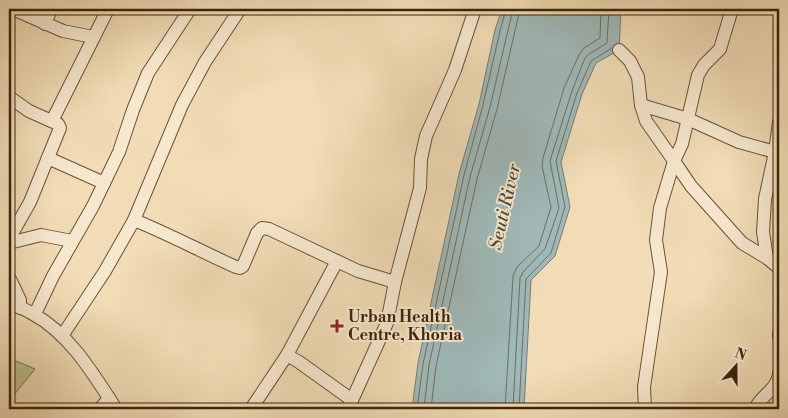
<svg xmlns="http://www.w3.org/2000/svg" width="788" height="418" viewBox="0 0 788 418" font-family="'Libre Bodoni',serif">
<rect width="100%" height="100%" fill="#f1dcb5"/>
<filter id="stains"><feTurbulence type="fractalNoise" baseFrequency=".004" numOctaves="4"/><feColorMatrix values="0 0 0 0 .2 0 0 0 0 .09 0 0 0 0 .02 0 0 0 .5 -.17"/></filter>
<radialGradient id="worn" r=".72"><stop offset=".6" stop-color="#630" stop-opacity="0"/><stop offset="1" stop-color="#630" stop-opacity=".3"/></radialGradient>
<!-- green -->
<path fill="#bcc08c" stroke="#7c724b" d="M9 358 35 369 9 401Z"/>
<!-- water -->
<path fill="#9fb9b8" stroke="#777d72" d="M502 9H621L619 50 596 63 582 94 561 162 570 207 555 256 531 280 524 409H412L418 363 459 174 479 104 495 30Z"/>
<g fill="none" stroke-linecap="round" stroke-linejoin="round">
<!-- shore -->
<g stroke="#6d6e61" stroke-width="1">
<path d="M417 409 423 364 464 175 483 105 500 31 506 9"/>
<path d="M424 409 429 365 470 177 490 107 513 9"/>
<path d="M431 409 436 366 477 179 497 109 520 9"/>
<path d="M505 409 513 276 517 267 539 246 551 207 542 166 543 158 564 88 579 55 584 48 600 38 601 9"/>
<path d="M513 409 520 278 523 272 545 249 559 208 550 161 572 91 585 58 589 54 607 43 609 9"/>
<path d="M519 409 526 279 551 253 565 207 556 161 577 93 591 61 612 48"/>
</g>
<defs>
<g id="minor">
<path d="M13 9 63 31 93 37"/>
<path d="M45 24 51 9"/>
<path d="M619 50 630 61 638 77 641 105 646 121 674 161 682 144 698 75 704 65 720 49 732 9"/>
<path d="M9 97 29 111 58 124 60 128 30 202 9 239"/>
<path d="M641 105 688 119 739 142 775 152 779 122"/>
<path d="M52 121 108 9"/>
<path d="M48 158 104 183"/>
<path d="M134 220C169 234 202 252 236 267L240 268 243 266 257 233 262 228 269 229 358 271 395 282"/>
<path d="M9 243 41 235 72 241"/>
<path d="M767 258 779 268"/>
<path d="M9 277 20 300V308"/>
<path d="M9 302C17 306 25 309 33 314 70 334 94 375 116 409"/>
<path d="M35 314 53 276 93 206 119 152 133 110 148 73 190 9"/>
<path d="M779 333V336"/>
<path d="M62 336 105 271 134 220 182 105 205 62 240 9"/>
<path d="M287 355 299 362 352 400"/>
<path d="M100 409 109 398"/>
<path d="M251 409 287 355 337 261"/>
<path d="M348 409 387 323 395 282 420 188 421 159 426 136 455 70 475 9"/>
<path d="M645 409 644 387 661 272 656 240 660 208 674 161 691 186 742 243 767 258 763 232 765 199 775 152 779 154"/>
<path d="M755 409C761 395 777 390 779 374"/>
</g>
</defs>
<!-- minor casing -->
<use href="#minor" stroke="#685235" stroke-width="14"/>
<!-- minor -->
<use href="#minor" stroke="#f6e8cf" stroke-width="12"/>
</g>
<!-- markers -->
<path fill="#8f2418" stroke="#f6e8cf" stroke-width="2" d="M334.5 318.5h5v5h5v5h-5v5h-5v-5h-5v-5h5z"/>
<g text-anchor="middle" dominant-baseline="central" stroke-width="4" stroke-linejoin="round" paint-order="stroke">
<!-- poi labels -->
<g font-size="16" font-weight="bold" fill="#3b240a" stroke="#f6e8cf" text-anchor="start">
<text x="348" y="317">Urban Health<tspan x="348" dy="18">Centre, Khoria</tspan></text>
</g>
<!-- water labels -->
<g font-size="18" font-style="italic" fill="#544936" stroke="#f6e8cf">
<text transform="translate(505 207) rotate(-77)">Seuti River</text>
</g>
</g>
<!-- margin -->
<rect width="788" height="418" fill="none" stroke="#f1dcb5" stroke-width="30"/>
<rect x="10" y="10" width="768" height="398" fill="none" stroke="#3b240a" stroke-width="2.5"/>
<rect x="15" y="15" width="758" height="388" fill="none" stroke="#3b240a"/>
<!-- north arrow -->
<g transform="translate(736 366) rotate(21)" stroke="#f6e8cf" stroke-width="4" paint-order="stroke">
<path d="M0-4L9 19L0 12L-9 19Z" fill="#3b240a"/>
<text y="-8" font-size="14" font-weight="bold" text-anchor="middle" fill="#3b240a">N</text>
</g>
<rect width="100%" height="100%" filter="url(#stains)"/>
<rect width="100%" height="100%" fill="url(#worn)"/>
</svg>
